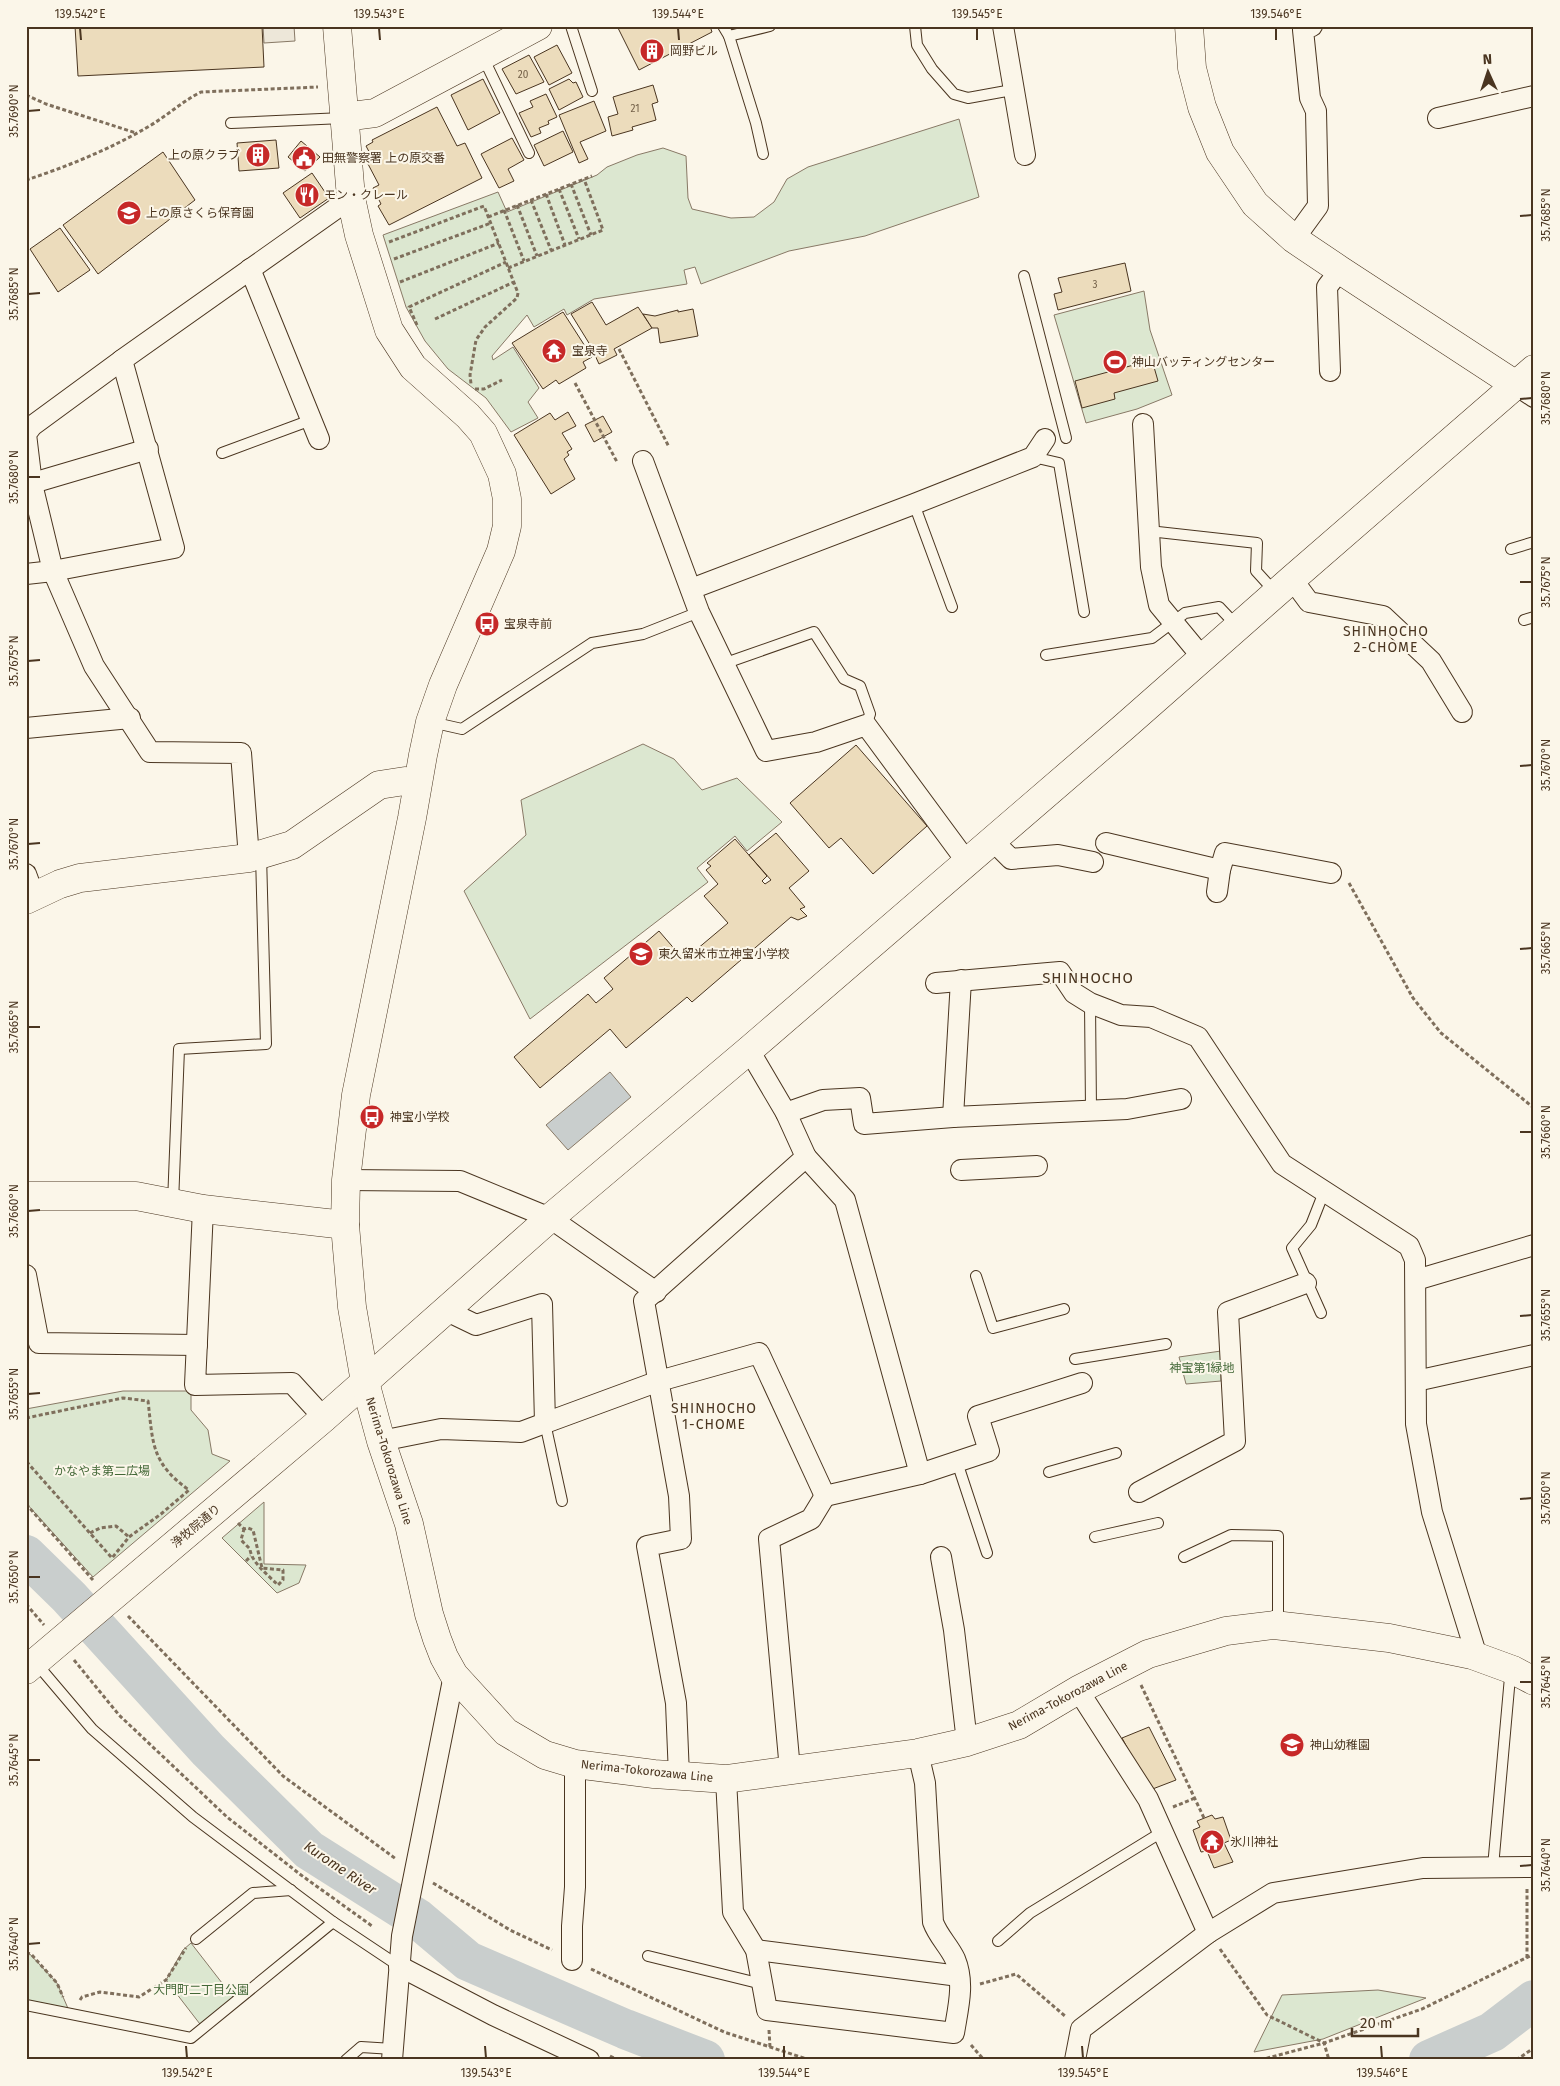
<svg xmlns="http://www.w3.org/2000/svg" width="1560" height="2086" viewBox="0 0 1560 2086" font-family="'Fira Sans','Noto Sans JP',sans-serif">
<rect width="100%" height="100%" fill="#fbf6e9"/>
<!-- green -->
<g fill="#dce7d0" stroke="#887966">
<path d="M959 119 979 197 865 236 789 251 701 284 695 267 684 270 687 284 594 299 567 315 564 309 534 327 527 315 492 356 493 360 513 347 539 388 528 402 538 418 511 432 486 398 448 369 425 341 406 307 383 235 498 192 507 212 597 175 607 167 637 155 663 148 686 156 688 198 692 209 731 218 754 217 774 202 787 179 808 167Z"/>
<path d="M1144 291 1150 330 1172 395 1137 409 1086 423 1054 315Z"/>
<path d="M643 744 674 759 702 790 737 778 782 822 747 851 735 836 697 868 708 882 530 1019 464 891 526 835 521 800Z"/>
<path d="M1221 1351V1381L1186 1384 1179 1357Z"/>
<path d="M123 1391H191V1410L208 1430 212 1454 230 1461 93 1577 26 1503V1409Z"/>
<path d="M264 1502V1564L306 1565 299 1583 277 1593 222 1538Z"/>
<path d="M191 1943 236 2001 203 2028 166 1980 183 1950Z"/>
<path d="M26 1950 57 1983 70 2013 26 2005Z"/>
<path d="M1378 1990 1426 1998 1323 2039 1254 2052 1282 1995Z"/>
</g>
<!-- parking -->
<path fill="#ede7d9" stroke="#887966" d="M263 26H294L295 41 264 43Z"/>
<!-- water -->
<path fill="#c9cecd" stroke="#887966" d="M610 1072 631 1097 568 1150 546 1125Z"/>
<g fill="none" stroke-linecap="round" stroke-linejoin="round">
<!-- river -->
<g stroke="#c9cecd" stroke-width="40">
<path d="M26 1555 69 1597 208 1750 309 1850 418 1919 468 1961 625 2029 705 2060"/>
<path d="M1429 2060 1492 2032 1534 2000"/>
</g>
</g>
<!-- building -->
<g fill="#ecdcbc" stroke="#4a3520">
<path d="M75 26H262L264 67 78 76Z"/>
<path d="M617 26H710L712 32 639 70Z"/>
<path d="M557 45 572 73 549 85 534 57Z"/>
<path d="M529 55 544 82 516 94 502 69Z"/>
<path d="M483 79 500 113 468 130 451 95Z"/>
<path d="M569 79 573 83 576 82 583 97 559 110 549 89Z"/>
<path d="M653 85 658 102 652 104 656 120 632 127 633 130 612 136 608 117 618 114 613 97Z"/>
<path d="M546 94 557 117 548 121 549 124 539 128 541 133 531 137 519 113 533 107 530 101Z"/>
<path d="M594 101 606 131 580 142 588 159 579 163 559 115Z"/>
<path d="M437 107 457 146 465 143 482 178 389 225 378 206 381 204 373 188 379 185 368 164 374 161 366 146 373 142 372 140Z"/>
<path d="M563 131 573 152 544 166 534 145Z"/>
<path d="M512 138 524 160 508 169 514 181 499 188 481 154Z"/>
<path d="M276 140 279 168 239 171 237 143Z"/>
<path d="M301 141 320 157 305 171 288 157Z"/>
<path d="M163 152 195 200 98 274 63 225Z"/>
<path d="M312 173 329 198 300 218 283 193Z"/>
<path d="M60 228 90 270 58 292 30 249Z"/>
<path d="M1125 263 1131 291 1058 310 1054 294 1062 292 1058 278Z"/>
<path d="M592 302 606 325 638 307 652 328 614 349 617 355 599 364 594 353 590 355 588 350 592 348 571 314Z"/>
<path d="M693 309 698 336 660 343 658 328H652L643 314 655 316 678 310V312Z"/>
<path d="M563 312 592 357 583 362 586 368 559 384 556 380 543 389 512 343Z"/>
<path d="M1152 360 1158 381 1114 393 1115 399 1082 408 1075 381Z"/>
<path d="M568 412 576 426 562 433 572 449 567 452 569 455 564 459 575 479 551 494 514 435 550 413 555 420Z"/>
<path d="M603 416 612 432 594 442 585 425Z"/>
<path d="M856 745 927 826 873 874 841 838 829 848 790 803Z"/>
<path d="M776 833 809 871 789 888 805 907 800 909 807 916 798 920 791 917 692 1002 687 997 626 1048 610 1029 540 1088 514 1057 588 994 596 1003 613 989 604 978 659 931 684 960 728 923 704 896 718 884 706 870 711 866 707 863 735 839 767 876 762 881 765 884 771 880 749 855Z"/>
<path d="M1149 1727 1176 1780 1150 1790 1122 1738Z"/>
<path d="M1212 1815 1215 1819 1223 1817 1231 1840 1224 1843 1233 1862 1214 1868 1207 1851 1201 1852 1193 1830 1200 1827 1197 1821Z"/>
</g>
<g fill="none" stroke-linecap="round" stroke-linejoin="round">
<defs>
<g id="lane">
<path d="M571 26 592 91"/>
<path d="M723 26 729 36 770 26"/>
<path d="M915 26 917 45 932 69 954 94 968 98 1012 90"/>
<path d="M729 36 756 123 763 154"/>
<path d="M483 57 529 153"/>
<path d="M231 123 343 118"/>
<path d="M1024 276 1066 438"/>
<path d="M222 453 311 420"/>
<path d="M1033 457 1059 463 1084 612"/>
<path d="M914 504 952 607"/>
<path d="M1149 531 1257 543 1256 571 1276 593"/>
<path d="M1511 549 1534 542"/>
<path d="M1524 620 1534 617"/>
<path d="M1046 655 1152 638 1185 613 1219 607 1237 626"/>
<path d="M723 664 814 632 844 679 860 686 870 714 866 725"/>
<path d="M431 722 462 729 592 643 643 634 699 612"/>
<path d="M1090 1003 1091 1110"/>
<path d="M173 1203 179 1049 266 1044 261 855"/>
<path d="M976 1276 993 1328 1064 1309"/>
<path d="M1321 1313 1292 1248 1311 1225 1324 1192"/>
<path d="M1075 1359 1166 1344"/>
<path d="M545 1423 562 1501"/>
<path d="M957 1462 987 1553"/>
<path d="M1049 1472 1116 1453"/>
<path d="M1095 1537 1158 1523"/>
<path d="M1184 1557 1231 1535 1278 1536V1625"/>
<path d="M36 1663 92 1729 193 1817 333 1922 399 1966"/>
<path d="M1493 1867 1510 1677 1513 1671"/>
<path d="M196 1939 253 1893 291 1890"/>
<path d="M998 1941 1030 1913 1162 1832"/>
<path d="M648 1956 762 1984"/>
<path d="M26 2005 191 2038 333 1922"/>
<path d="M346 2060 361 2047 393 2049"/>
</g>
<g id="street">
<path d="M1003 26 1025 155"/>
<path d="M1438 118 1534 96"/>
<path d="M1294 239 1318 206 1316 111 1310 98 1303 30 1312 26"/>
<path d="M250 269 319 439"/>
<path d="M122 360 32 426 26 434 32 484 53 571 94 666 150 752 241 753 249 858"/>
<path d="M1330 371 1327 287 1340 270"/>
<path d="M1516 385 1534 397"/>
<path d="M1143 424 1151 567 1159 605 1202 657"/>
<path d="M643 461 699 612 766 751 816 742 866 725 967 862"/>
<path d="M26 485 148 449"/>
<path d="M26 574 53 571 174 548 122 360 351 198"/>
<path d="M1292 579 1309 602 1383 616 1431 661 1462 712"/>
<path d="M691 589 914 504 1033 457 1045 439"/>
<path d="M26 728 130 718"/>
<path d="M992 840 1011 859 1058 855 1093 862"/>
<path d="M1106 843 1220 870"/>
<path d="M26 874 34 896"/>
<path d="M1217 892 1220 870 1225 853 1331 873"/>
<path d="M936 983 1060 972 1074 993 1090 1003 1121 1015 1151 1017 1198 1037 1282 1164 1409 1246 1415 1260 1416 1424 1432 1512 1474 1647 1472 1655"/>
<path d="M786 1113 823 1100 860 1098 864 1124 953 1117 1127 1109 1181 1099"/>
<path d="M953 1117 961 980"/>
<path d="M806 1157 845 1200 920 1474"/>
<path d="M961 1170 1037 1166"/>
<path d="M346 1180 460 1181 550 1218 656 1292"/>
<path d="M203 1209 195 1385 292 1383 324 1418"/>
<path d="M26 1275 39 1343 197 1345"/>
<path d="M1416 1280 1534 1245"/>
<path d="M447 1311 476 1325 542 1304 545 1423 659 1381 759 1353 825 1496 920 1474 989 1451 978 1416 1082 1383"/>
<path d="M1416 1381 1534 1355"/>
<path d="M381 1441 441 1429 521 1432 545 1423"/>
<path d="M1139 1492 1235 1441 1228 1312 1306 1283"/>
<path d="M941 1557 954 1630 967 1742"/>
<path d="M1078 1690 1148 1799 1208 1933"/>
<path d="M790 1770 769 1539 811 1519 825 1496"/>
<path d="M679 1776 676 1703 647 1546 681 1539 679 1496 644 1301 806 1157 786 1113 749 1050"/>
<path d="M726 1779 733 1912 756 1950 767 2010 954 2033C958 2008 965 1983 955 1959 949 1946 938 1936 933 1922L925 1783 918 1753"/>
<path d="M756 1950 959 1976"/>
<path d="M572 1960V1926L575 1887V1764"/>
<path d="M399 1966 493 2015 589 2060"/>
<path d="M392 2060 402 1936 454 1675"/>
<path d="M1075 2060 1081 2029 1208 1933 1273 1893 1423 1868 1534 1867"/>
</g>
<g id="secondary">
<path d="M337 26 351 198 359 235 389 330 413 367 468 416 483 433 502 474 507 499V526L501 551 443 685 430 722 423 755 412 818 356 1095 346 1180 345 1225"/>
<path d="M1189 26 1192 68 1202 107 1220 152 1255 204 1294 239 1340 270 1516 385"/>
<path d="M344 117 375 113 538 26"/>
<path d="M26 900 60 884 80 878 249 858 292 845 379 785 405 781 417 783"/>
<path d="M26 1670 324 1418 550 1218 749 1050 1124 727 1292 579 1534 369"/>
</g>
<path id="primary" d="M26 1196H136L203 1209 345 1225 352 1307 365 1382 381 1441 409 1524 429 1614 437 1639 444 1657 454 1675 506 1732 545 1755 575 1764 654 1774 726 1779 918 1753 967 1742 1019 1725 1078 1690 1148 1654 1226 1631 1274 1625 1389 1638 1472 1655 1513 1670 1534 1681"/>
</defs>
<!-- lane casing -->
<use href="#lane" stroke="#4a3520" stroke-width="12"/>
<!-- street casing -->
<use href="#street" stroke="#4a3520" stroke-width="22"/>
<!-- secondary casing -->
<use href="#secondary" stroke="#4a3520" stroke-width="29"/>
<!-- primary casing -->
<use href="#primary" stroke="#4a3520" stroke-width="29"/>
<!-- path -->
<g stroke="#7f6f5c" stroke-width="3" stroke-dasharray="4 2.5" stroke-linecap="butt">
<path d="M26 95 46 104 136 133"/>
<path d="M26 180C64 168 112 148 146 128 166 117 181 102 201 92L318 87"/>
<path d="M571 184 591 235"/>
<path d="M559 189 579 239"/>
<path d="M546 194 565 245"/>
<path d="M531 200 551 250"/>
<path d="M517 205 537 256"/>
<path d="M504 210 524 261"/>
<path d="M488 217 592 176"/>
<path d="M389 242 484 206 518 293 517 298 485 327 476 340 470 375 471 384"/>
<path d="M394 259 491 223"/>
<path d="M508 268 603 230 584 179"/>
<path d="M400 282 499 243"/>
<path d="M435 319 514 282"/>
<path d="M417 325 409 307 506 262"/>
<path d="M619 349 669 447"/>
<path d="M575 383 617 462"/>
<path d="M475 389H484L502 380"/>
<path d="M1349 883 1413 998 1441 1033 1534 1108"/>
<path d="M26 1418 123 1398 148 1401C153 1443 151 1463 189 1490L161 1514 129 1537 112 1558 26 1461"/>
<path d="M26 1504 93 1580"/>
<path d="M238 1523 244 1529 248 1528 253 1530 262 1568 283 1570V1580L278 1585C268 1575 251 1562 250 1549L241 1540 244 1529"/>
<path d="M90 1533 100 1528 116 1526 129 1537"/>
<path d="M246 1561 251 1556"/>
<path d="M26 1604 44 1625"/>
<path d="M128 1616 283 1776 396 1859"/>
<path d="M74 1660 119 1715 227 1817 301 1875 372 1926"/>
<path d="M1141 1685 1204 1818"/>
<path d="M1173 1807 1195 1798"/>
<path d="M433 1883 510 1930 552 1950"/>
<path d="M1220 1949 1267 2015 1324 2043 1329 2060"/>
<path d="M26 1953 31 1954 57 1983 63 1997"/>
<path d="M1527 1958V1888"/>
<path d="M591 1969 724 2032 810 2060"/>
<path d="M980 1984 1016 1974 1065 2016"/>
<path d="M80 2000 82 1997 100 1992 139 1997 166 1980 186 1948"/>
<path d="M769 2030 770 2047"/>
<path d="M971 2045 984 2060"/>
<path d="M610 2056 618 2060"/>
<path d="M1260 2060 1324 2043 1422 2009 1534 1954"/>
<path d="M1516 2060 1534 2048"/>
</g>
<!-- lane -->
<use href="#lane" stroke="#fbf6e9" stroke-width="10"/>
<!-- street -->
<use href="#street" stroke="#fbf6e9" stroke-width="20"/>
<!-- secondary -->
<use href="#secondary" stroke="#fbf6e9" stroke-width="28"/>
<!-- primary -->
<use href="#primary" stroke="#fbf6e9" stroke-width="28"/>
</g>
<!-- ticks -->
<path fill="none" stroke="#4a3520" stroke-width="2" d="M80 28 81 40M379 28 380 40M678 28 679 40M977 28V40M1276 28V40M28 111 40 110M1520 216 1532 215M28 294 40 293M1520 399 1532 398M28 477H40M1520 582H1532M28 661 40 660M1520 766 1532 765M28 844 40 843M1520 949 1532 948M28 1027H40M1520 1132H1532M28 1211 40 1210M1520 1316 1532 1315M28 1394 40 1393M1520 1499 1532 1498M28 1577H40M1520 1682H1532M28 1760H40M1520 1866 1532 1865M28 1944 40 1943M186 2046 187 2058M485 2046 486 2058M784 2046V2058M1082 2046 1083 2058M1381 2046 1382 2058"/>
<!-- icons -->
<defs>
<symbol id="building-disc" viewBox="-11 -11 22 22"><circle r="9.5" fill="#c62828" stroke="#fbf6e9"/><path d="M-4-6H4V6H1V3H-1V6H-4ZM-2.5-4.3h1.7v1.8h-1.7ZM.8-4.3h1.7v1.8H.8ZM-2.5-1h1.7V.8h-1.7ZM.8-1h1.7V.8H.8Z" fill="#fff"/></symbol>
<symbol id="civic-disc" viewBox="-11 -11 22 22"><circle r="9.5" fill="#c62828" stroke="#fbf6e9"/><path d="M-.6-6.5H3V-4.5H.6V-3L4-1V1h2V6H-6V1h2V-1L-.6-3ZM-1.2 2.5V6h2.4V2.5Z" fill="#fff"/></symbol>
<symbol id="restaurant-disc" viewBox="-11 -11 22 22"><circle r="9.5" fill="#c62828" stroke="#fbf6e9"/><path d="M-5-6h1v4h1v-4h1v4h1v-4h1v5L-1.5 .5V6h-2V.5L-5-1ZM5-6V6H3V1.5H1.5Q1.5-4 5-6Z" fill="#fff"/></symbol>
<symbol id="school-disc" viewBox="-11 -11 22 22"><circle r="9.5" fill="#c62828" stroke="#fbf6e9"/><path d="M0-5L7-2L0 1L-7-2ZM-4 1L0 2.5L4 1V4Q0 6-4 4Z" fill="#fff"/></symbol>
<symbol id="temple-disc" viewBox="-11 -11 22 22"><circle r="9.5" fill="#c62828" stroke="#fbf6e9"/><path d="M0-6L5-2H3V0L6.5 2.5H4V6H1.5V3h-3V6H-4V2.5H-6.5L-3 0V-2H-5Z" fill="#fff"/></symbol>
<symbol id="stadium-disc" viewBox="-11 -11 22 22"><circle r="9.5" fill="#c62828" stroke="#fbf6e9"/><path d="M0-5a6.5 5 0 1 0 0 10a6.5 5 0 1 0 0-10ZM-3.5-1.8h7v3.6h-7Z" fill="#fff"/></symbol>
<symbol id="bus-disc" viewBox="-11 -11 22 22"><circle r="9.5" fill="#c62828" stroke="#fbf6e9"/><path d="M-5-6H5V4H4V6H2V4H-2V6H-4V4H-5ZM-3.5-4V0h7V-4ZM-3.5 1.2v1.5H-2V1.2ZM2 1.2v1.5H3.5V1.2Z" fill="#fff"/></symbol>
</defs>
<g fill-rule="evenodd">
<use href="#building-disc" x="638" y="37" width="28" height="28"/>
<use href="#building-disc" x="244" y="141" width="28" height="28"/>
<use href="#civic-disc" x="290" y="144" width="28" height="28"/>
<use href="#restaurant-disc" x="293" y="181" width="28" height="28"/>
<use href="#school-disc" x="115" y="199" width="28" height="28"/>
<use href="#temple-disc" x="540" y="337" width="28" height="28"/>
<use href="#stadium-disc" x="1101" y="348" width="28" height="28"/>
<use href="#bus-disc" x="473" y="610" width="28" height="28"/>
<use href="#school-disc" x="627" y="940" width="28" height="28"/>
<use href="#bus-disc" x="358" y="1103" width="28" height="28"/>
<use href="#school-disc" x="1278" y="1731" width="28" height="28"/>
<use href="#temple-disc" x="1198" y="1828" width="28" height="28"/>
</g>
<g text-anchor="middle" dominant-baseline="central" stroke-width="4" stroke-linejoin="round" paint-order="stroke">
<!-- number labels -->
<g font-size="10" fill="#725f47">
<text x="523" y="75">20</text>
<text x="635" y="109">21</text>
<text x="1095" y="285">3</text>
</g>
<!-- poi labels -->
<g font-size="12" fill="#4a3520" stroke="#fbf6e9" text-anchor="start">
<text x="670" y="51">岡野ビル</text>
<text x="240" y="155" text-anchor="end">上の原クラブ</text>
<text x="322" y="158">田無警察署 上の原交番</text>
<text x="324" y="195">モン・クレール</text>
<text x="146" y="213">上の原さくら保育園</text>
<text x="572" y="351">宝泉寺</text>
<text x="1132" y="362">神山バッティングセンター</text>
<text x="504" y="624">宝泉寺前</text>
<text x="658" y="954">東久留米市立神宝小学校</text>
<text x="390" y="1117">神宝小学校</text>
<text x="1310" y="1745">神山幼稚園</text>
<text x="1230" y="1842">氷川神社</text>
</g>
<!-- park labels -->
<g font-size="12" fill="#436837" stroke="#fbf6e9">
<text x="1202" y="1368">神宝第1緑地</text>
<text x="102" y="1471">かなやま第二広場</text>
<text x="201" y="1990">大門町二丁目公園</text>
</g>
<!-- street labels -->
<g font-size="12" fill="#4a3520" stroke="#fbf6e9">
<text transform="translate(389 1461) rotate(73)">Nerima-Tokorozawa Line</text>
<text transform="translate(196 1526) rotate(-40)">浄牧院通り</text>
<text transform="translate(1068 1696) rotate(-28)">Nerima-Tokorozawa Line</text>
<text transform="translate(647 1771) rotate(6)">Nerima-Tokorozawa Line</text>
</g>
<!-- neighbourhood labels -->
<g font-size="14" letter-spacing="1" fill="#4a3520" stroke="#fbf6e9">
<text x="1386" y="631">SHINHOCHO<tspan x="1386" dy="16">2-CHOME</tspan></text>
<text x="714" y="1408">SHINHOCHO<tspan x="714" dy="16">1-CHOME</tspan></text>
</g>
<!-- water labels -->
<g font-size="14" font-style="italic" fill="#4a3520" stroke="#fbf6e9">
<text transform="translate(340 1868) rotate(34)">Kurome River</text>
</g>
<!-- quarter labels -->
<g font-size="15" letter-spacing="1" fill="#4a3520" stroke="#fbf6e9">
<text x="1088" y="978">SHINHOCHO</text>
</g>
</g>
<!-- border -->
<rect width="1560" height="2086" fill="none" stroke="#fbf6e9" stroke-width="55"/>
<!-- north arrow -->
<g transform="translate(1488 72) rotate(357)" stroke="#fbf6e9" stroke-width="4" paint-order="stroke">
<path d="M0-4L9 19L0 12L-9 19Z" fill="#4a3520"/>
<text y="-8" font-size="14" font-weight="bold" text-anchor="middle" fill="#4a3520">N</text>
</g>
<!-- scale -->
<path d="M1352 2028v8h66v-8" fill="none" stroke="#4a3520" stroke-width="2.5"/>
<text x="1360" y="2028" font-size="15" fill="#4a3520" stroke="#fbf6e9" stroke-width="4" paint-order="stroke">20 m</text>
<rect x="28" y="28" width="1504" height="2030" fill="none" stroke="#4a3520" stroke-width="2"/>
<g font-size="12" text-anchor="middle" fill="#4a3520">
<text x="80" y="18">139.542°E</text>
<text x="379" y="18">139.543°E</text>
<text x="678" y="18">139.544°E</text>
<text x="977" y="18">139.545°E</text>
<text x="1276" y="18">139.546°E</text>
<text transform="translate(14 111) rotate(-90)" y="4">35.7690°N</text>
<text transform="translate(1546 215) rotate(-90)" y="4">35.7685°N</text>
<text transform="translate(14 294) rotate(-90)" y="4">35.7685°N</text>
<text transform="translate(1546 398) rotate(-90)" y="4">35.7680°N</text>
<text transform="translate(14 477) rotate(-90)" y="4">35.7680°N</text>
<text transform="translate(1546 582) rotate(-90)" y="4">35.7675°N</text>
<text transform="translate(14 661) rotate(-90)" y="4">35.7675°N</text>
<text transform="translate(1546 765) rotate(-90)" y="4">35.7670°N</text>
<text transform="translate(14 844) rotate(-90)" y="4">35.7670°N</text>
<text transform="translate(1546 948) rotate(-90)" y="4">35.7665°N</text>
<text transform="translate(14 1027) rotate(-90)" y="4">35.7665°N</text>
<text transform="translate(1546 1132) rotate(-90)" y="4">35.7660°N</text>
<text transform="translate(14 1211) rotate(-90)" y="4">35.7660°N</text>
<text transform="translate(1546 1315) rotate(-90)" y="4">35.7655°N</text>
<text transform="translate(14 1394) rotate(-90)" y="4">35.7655°N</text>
<text transform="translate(1546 1498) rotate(-90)" y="4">35.7650°N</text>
<text transform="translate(14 1577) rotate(-90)" y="4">35.7650°N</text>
<text transform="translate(1546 1682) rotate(-90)" y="4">35.7645°N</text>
<text transform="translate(14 1760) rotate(-90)" y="4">35.7645°N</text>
<text transform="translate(1546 1865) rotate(-90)" y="4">35.7640°N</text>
<text transform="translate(14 1944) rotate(-90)" y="4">35.7640°N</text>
<text x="187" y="2077">139.542°E</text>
<text x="486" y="2077">139.543°E</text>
<text x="784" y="2077">139.544°E</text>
<text x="1083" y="2077">139.545°E</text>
<text x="1382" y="2077">139.546°E</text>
</g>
</svg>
